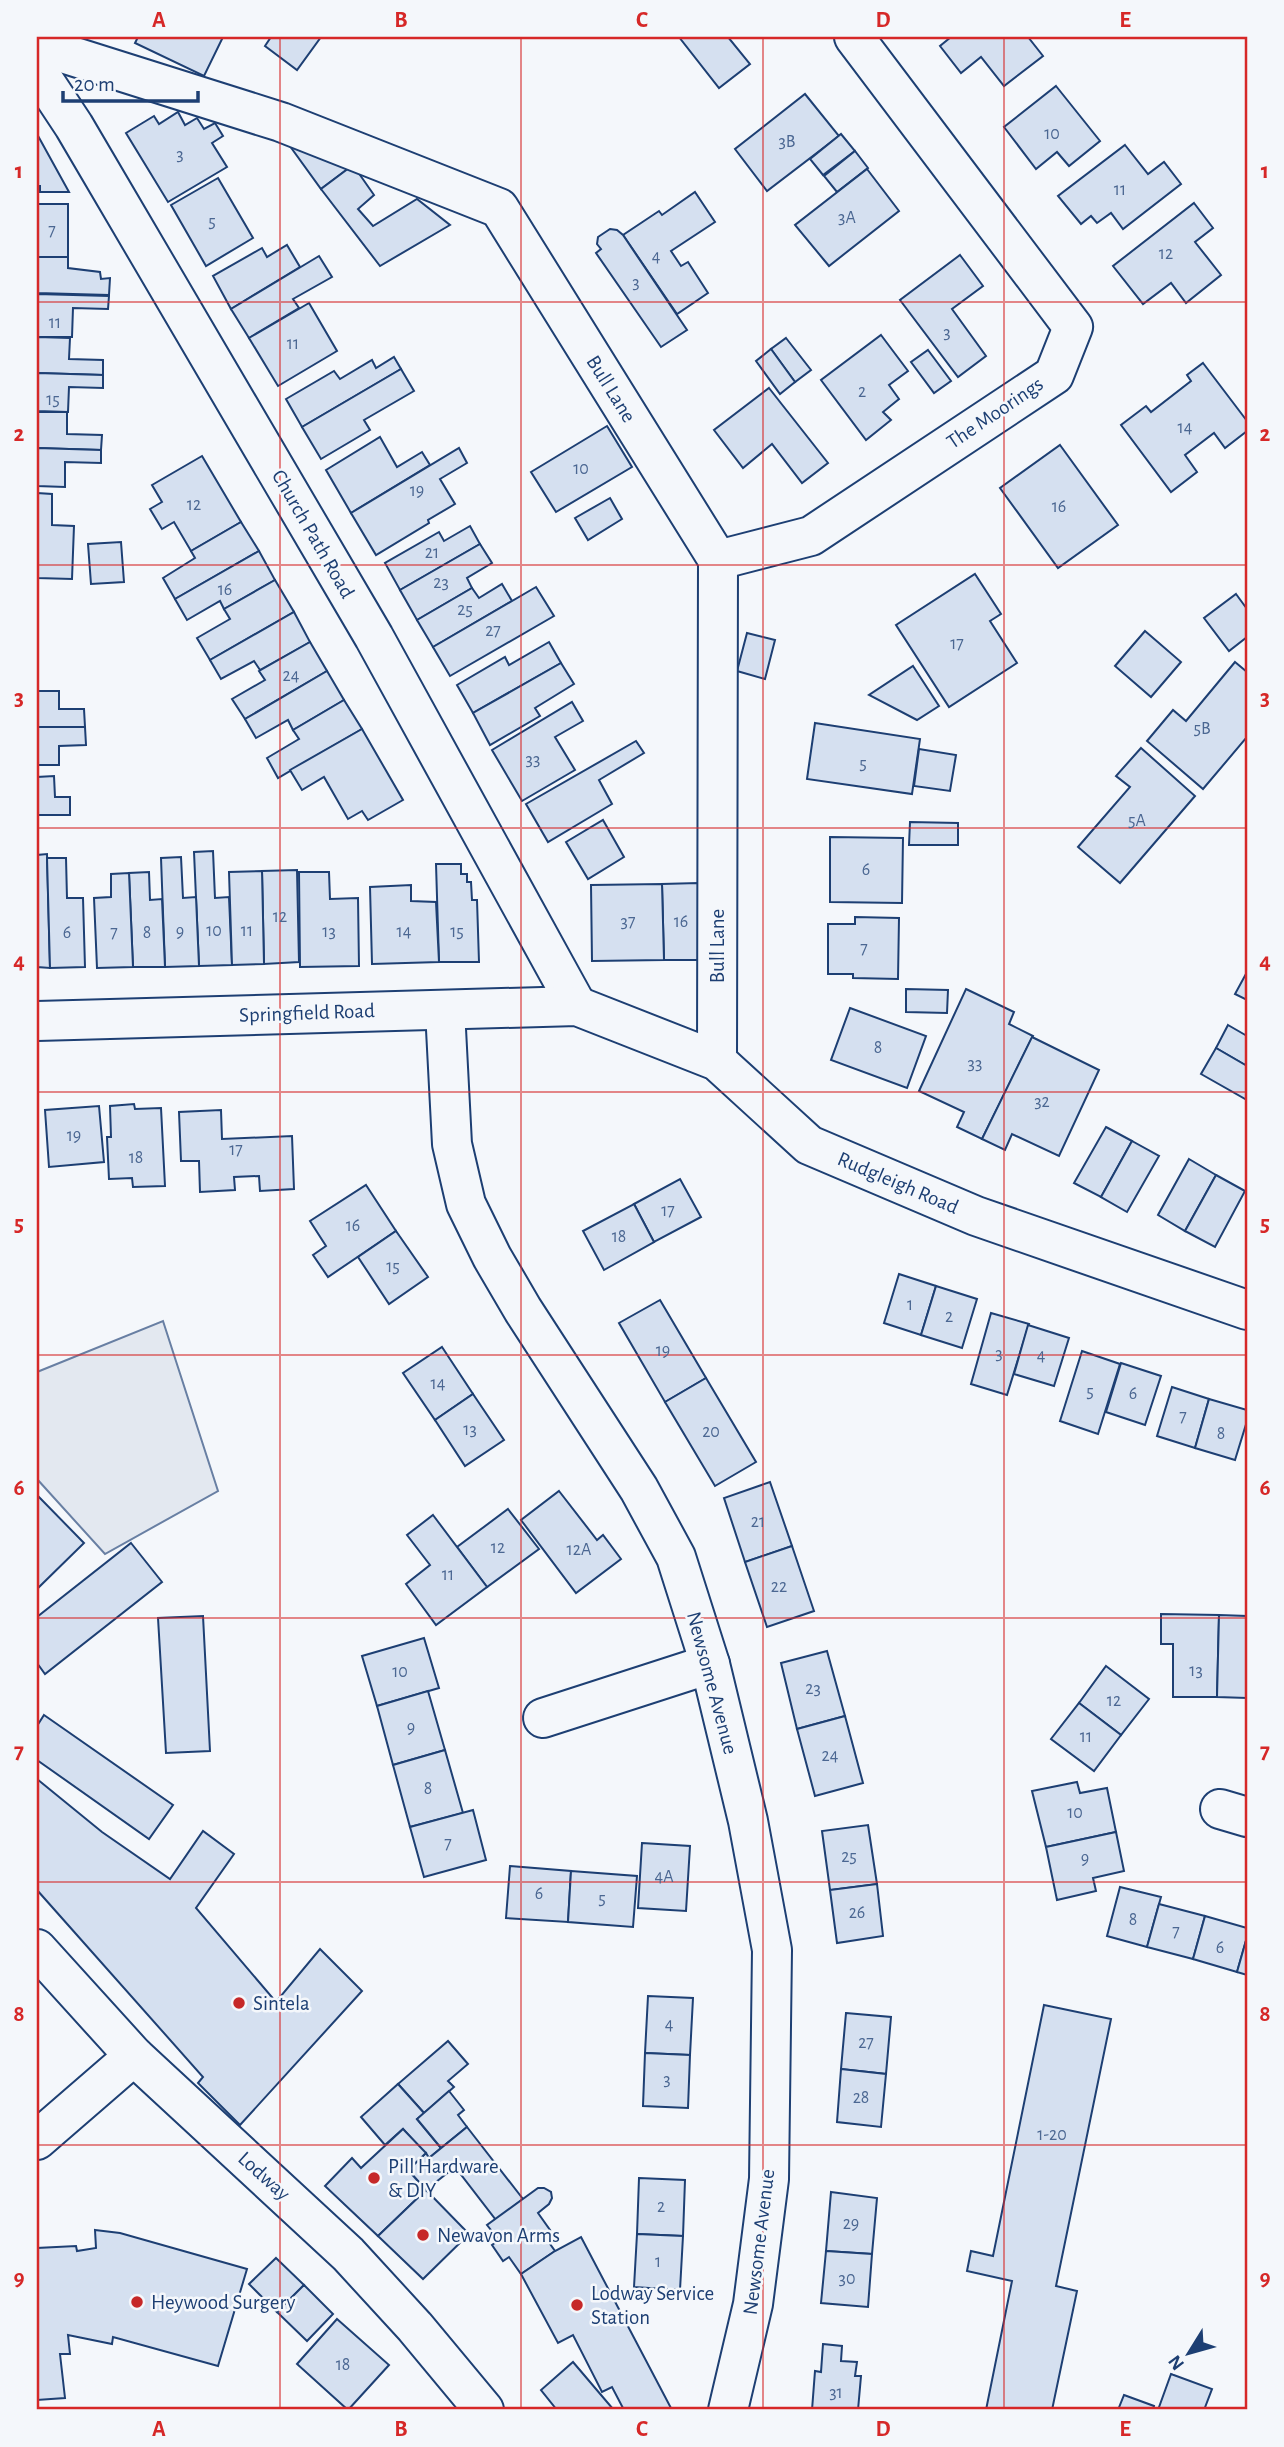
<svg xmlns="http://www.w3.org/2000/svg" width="1284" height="2447" viewBox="0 0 1284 2447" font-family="'Alegreya Sans',sans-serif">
<rect width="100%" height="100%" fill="#f4f7fb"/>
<!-- parking -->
<path fill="#e3e8f0" stroke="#687fa3" stroke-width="2" d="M163 1321 218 1491 105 1554 37 1479V1372Z"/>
<!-- building -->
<g fill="#d5e0f0" stroke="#1d3f73" stroke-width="2">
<path d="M138 37H223L204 76 135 43Z"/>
<path d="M271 37H321L297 70 265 46Z"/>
<path d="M679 37H728L750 64 719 88Z"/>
<path d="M951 37H1028L1043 56 1004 86 981 57 961 73 940 46Z"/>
<path d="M1056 86 1100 141 1069 166 1057 152 1036 169 1004 127Z"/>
<path d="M805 94 839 136 767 191 735 149Z"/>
<path d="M178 112 185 125 197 118 204 129 215 123 223 136 212 143 227 167 168 202 126 133 154 116 159 124Z"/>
<path d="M37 134 69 192H40V186H37Z"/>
<path d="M841 134 855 151 823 175 810 159Z"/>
<path d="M287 142 353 165 321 189Z"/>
<path d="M1125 145 1148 174 1164 162 1181 184 1123 229 1111 213 1097 223 1091 216 1081 224 1058 196Z"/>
<path d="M855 151 868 168 837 192 824 176Z"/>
<path d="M353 165 374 195 358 209 373 226 417 199 450 225 380 266 321 189Z"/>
<path d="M867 169 899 211 829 266 795 225Z"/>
<path d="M218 178 253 238 206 266 171 205Z"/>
<path d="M695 192 715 222 671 251 681 266 688 262 708 293 677 314 623 235 659 211 662 215Z"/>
<path d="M1194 203 1213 228 1195 242 1221 275 1186 303 1171 283 1143 304 1113 266Z"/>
<rect x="37" y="204" width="31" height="53"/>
<path d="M610 229 617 230 623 235 687 330 661 347 596 253 601 249 597 244 598 237Z"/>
<path d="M287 245 300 267 231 309 213 276 262 248 267 257Z"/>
<path d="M960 255 983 286 952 309 986 356 958 377 900 300Z"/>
<path d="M319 256 332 277 293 299 299 308 249 338 231 309Z"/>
<path d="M37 257H68V268L100 272 101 279 110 278 109 295 37 293Z"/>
<path d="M37 294 109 296 108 309 73 308 72 337H37Z"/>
<path d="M309 303 337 351 278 386 249 338Z"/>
<path d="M881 335 908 371 889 385 899 399 883 412 891 420 866 440 821 380Z"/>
<path d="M37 337 70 338 69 359 103 360V375L37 373Z"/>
<path d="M786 338 811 370 795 382 771 349Z"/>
<path d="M771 349 795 382 780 394 756 361Z"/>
<path d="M928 350 951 381 934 393 911 362Z"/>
<path d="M394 357 401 369 302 427 286 399 334 371 340 379 372 360 376 368Z"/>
<path d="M1203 363 1247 421V431L1225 448 1214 433 1185 455 1197 472 1171 492 1121 425 1146 406 1151 412 1191 381 1187 375Z"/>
<path d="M401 369 414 391 364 420 370 430 321 459 302 427Z"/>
<path d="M37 373 103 375V388L69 387 68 412 37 411Z"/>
<path d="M769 388 828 463 802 483 772 444 743 468 714 430Z"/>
<path d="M37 412H67V434L102 435 101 450 37 448Z"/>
<path d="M607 426 632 467 556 512 531 472Z"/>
<path d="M380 437 397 467 422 452 430 465 351 513 326 470Z"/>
<path d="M1060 445 1118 525 1058 568 1000 488Z"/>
<path d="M37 448 101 450V463L65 462V487L37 486Z"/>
<path d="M459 448 467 463 440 479 455 504 428 520 429 523 376 555 351 513Z"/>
<path d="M202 456 241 522 191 551 174 522 162 529 150 509 162 502 152 485Z"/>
<path d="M37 493 52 494V525L74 526 72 579 37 578Z"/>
<path d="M610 498 622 519 588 540 575 518Z"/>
<path d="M241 522 259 551 175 599 163 578 195 558 191 551Z"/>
<path d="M470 526 480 544 400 590 385 563 439 532 444 541Z"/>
<path d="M121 542 124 582 91 584 88 544Z"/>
<path d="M480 544 492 563 467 578 472 588 417 620 400 590Z"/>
<path d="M259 551 275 580 224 609 220 601 187 620 175 599Z"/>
<path d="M975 574 1001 614 990 621 1017 663 949 707 896 625Z"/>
<path d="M275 580 294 612 210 660 197 638 230 619 224 609Z"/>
<path d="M502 584 512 601 433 647 417 620 472 588 479 598Z"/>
<path d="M536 587 554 616 450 676 433 647Z"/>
<path d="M1236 594 1247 609V637L1229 651 1204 618Z"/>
<path d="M294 612 310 642 260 670 254 661 221 679 210 660Z"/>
<path d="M1145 631 1181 662 1151 697 1115 666Z"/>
<path d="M747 633 775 640 765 679 737 671Z"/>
<path d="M310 642 327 671 245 719 232 699 265 680 259 671Z"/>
<path d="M549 642 561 663 473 713 457 685 505 657 509 665Z"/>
<path d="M1235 662 1247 672V737L1203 789 1147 741 1173 710 1186 721Z"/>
<path d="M561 663 574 684 535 708 540 716 490 745 473 713Z"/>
<path d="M913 666 939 706 917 720 869 695Z"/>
<path d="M327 671 344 700 293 730 288 720 256 738 245 719Z"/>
<path d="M37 691H59V709H84L85 727H37Z"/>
<path d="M344 700 362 729 278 778 267 758 299 739 293 730Z"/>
<path d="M572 702 583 721 555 737 575 770 522 801 492 750Z"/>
<path d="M815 723 920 739 912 794 807 779Z"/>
<path d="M37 727H85L86 745 59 746V765H37Z"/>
<path d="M362 729 403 800 368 820 362 811 348 819 324 777 302 790 290 770Z"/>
<path d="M636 741 644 753 599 780 612 804 548 842 526 804Z"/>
<path d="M1141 748 1195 796 1120 883 1078 847 1130 787 1116 776Z"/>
<path d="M919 749 956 755 950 791 914 786Z"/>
<path d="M54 776 55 797H70V815H37V777Z"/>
<path d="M603 820 624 857 588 879 566 842Z"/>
<path d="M910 822 958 823V845H909Z"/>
<path d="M830 837 903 838 902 903 830 902Z"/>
<path d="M213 851 215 898 229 897 232 965 199 966 194 852Z"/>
<path d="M47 854 50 968 37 967V855Z"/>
<path d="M181 857 183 898 196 897 199 966 165 967 161 858Z"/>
<path d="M47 858H66L67 898H83L85 967 50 968Z"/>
<path d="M436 864H461V874H467V882H471L472 900H477L479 962H439Z"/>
<path d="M297 870 299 962 264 964 262 871Z"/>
<path d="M262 871 264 964 232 965 229 872Z"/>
<path d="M149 872 150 900 162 899 165 967H133L129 873Z"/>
<path d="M299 872H329L330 899 358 898 359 966 300 967Z"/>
<path d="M129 873 133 967 97 968 94 898 111 897V874Z"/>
<path d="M698 883V960H664L662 884Z"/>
<path d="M662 884 664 960 592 961 591 885Z"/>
<path d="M411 885V901L436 902 439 962 372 964 370 887Z"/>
<path d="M855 917 899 918 898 979 853 978V974H828V924H855Z"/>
<path d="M1247 972V1000L1235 994Z"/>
<path d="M906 989 948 990 947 1013 906 1012Z"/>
<path d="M966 989 1014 1012 1009 1024 1033 1036 982 1139 957 1127 964 1112 919 1091Z"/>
<path d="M850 1008 926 1036 907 1088 831 1060Z"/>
<path d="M1228 1025 1247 1036V1066L1216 1048Z"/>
<path d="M1032 1037 1099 1070 1059 1156 1012 1134 1005 1150 982 1139Z"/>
<path d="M1216 1048 1247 1066V1100L1201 1074Z"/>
<path d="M134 1104 135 1109 161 1108 165 1186 133 1187 132 1178 109 1179 107 1137H111L110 1106Z"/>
<path d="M99 1106 104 1162 49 1167 45 1110Z"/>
<path d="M221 1110 222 1139 292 1136 294 1189 260 1191 259 1176 234 1177 235 1190 200 1192 199 1161H181L179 1112Z"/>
<path d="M1106 1127 1132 1141 1101 1197 1074 1183Z"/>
<path d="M1132 1141 1159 1156 1127 1212 1101 1197Z"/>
<path d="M1189 1159 1216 1175 1185 1231 1158 1215Z"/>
<path d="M1216 1175 1245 1191 1215 1247 1185 1231Z"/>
<path d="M680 1179 701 1217 654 1242 634 1204Z"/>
<path d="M366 1185 396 1231 328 1277 313 1255 326 1246 310 1221Z"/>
<path d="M634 1204 654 1242 604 1270 583 1231Z"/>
<path d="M396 1231 428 1277 389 1304 358 1257Z"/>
<path d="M899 1274 936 1286 921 1335 884 1323Z"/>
<path d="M936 1286 977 1299 962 1348 921 1335Z"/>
<path d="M660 1300 706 1378 665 1402 619 1323Z"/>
<path d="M991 1313 1029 1324 1007 1395 971 1384Z"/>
<path d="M1028 1325 1069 1338 1054 1386 1014 1374Z"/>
<path d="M442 1347 473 1394 435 1420 403 1373Z"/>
<path d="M1082 1351 1120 1364 1098 1434 1060 1421Z"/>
<path d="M1121 1363 1161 1376 1145 1425 1106 1412Z"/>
<path d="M706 1378 756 1462 715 1486 665 1402Z"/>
<path d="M1172 1387 1209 1399 1195 1448 1157 1436Z"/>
<path d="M473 1394 504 1440 465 1466 435 1420Z"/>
<path d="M1209 1399 1247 1410V1421L1235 1460 1195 1448Z"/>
<path d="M770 1482 792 1546 745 1562 724 1498Z"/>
<path d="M559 1491 597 1540 603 1535 621 1559 576 1593 521 1520Z"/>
<path d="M37 1495 84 1543 37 1589Z"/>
<path d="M508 1509 539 1549 487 1587 457 1547Z"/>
<path d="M433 1515 487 1587 436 1625 406 1584 430 1565 407 1535Z"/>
<path d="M131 1543 162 1582 45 1674 37 1663V1617Z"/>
<path d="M792 1546 814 1611 767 1627 745 1562Z"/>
<path d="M1161 1614 1219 1615 1217 1697H1173V1644H1161Z"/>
<path d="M1219 1615 1247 1616V1698L1217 1697Z"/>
<path d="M203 1616 210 1751 166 1753 158 1618Z"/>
<path d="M424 1638 439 1688 377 1706 362 1656Z"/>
<path d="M827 1651 845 1716 797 1729 781 1663Z"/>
<path d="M1106 1666 1149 1699 1121 1735 1079 1703Z"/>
<path d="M428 1691 445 1750 393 1765 377 1706Z"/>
<path d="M1079 1703 1121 1735 1094 1771 1051 1739Z"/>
<path d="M44 1715 173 1805 149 1839 37 1760V1726Z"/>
<path d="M845 1716 863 1783 815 1796 797 1729Z"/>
<path d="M445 1750 463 1813 410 1827 393 1765Z"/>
<path d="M37 1779 102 1832 170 1879 203 1831 234 1854 196 1908 276 2002 320 1949 362 1991 240 2125 198 2083 203 2077 37 1890Z"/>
<path d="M1077 1782 1080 1793 1107 1788 1116 1832 1046 1847 1032 1791Z"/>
<path d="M473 1810 486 1860 424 1877 410 1827Z"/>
<path d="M868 1825 877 1884 830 1890 822 1831Z"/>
<path d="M1116 1832 1124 1871 1093 1878 1096 1891 1057 1900 1046 1847Z"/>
<path d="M642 1843 690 1846 686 1911 638 1908Z"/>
<path d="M510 1866 571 1871 568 1922 506 1918Z"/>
<path d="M571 1871 637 1876 633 1927 568 1922Z"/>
<path d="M877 1884 883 1936 837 1943 830 1890Z"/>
<path d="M1120 1887 1161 1897 1147 1947 1107 1936Z"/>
<path d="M1159 1904 1205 1916 1193 1959 1147 1947Z"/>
<path d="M1205 1916 1247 1928V1937L1237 1972 1193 1959Z"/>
<path d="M1247 1937V1975L1237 1972Z"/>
<path d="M648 1996 693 1998 690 2055 645 2053Z"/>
<path d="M1044 2005 1111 2019 1056 2286 1077 2291 1052 2410H986L1012 2281 967 2271 971 2251 993 2256Z"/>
<path d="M846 2013 891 2017 886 2074 841 2069Z"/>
<path d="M448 2041 468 2064 448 2081 454 2087 424 2113 398 2084Z"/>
<path d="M645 2053 690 2055 688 2108 643 2106Z"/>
<path d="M841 2069 886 2074 881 2127 837 2122Z"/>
<path d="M398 2084 424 2113 417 2119 441 2148 429 2158 403 2129 385 2145 361 2117Z"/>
<path d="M449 2091 464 2110 458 2115 467 2127 441 2148 417 2119Z"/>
<path d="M467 2127 523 2199 496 2220 455 2167 426 2190 408 2170 426 2153 429 2158Z"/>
<path d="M403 2129 426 2153 408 2170 426 2190 378 2236 325 2186 352 2158 361 2168Z"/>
<path d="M639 2178 685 2180 683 2236 637 2234Z"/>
<path d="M538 2188H544L551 2192 552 2198 549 2204 538 2213 550 2230 543 2234 555 2251 521 2274 509 2257 503 2261 492 2245 499 2240 487 2225Z"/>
<path d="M426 2190 469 2234 423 2279 378 2236Z"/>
<path d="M831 2192 877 2198 872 2254 826 2251Z"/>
<path d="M95 2230 120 2233 247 2269 218 2366 113 2337 112 2344 68 2335 70 2354H60L65 2398 37 2400V2248L76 2246 77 2251 96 2248Z"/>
<path d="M637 2234 683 2236 680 2290 634 2287Z"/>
<path d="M581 2237 672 2410H624L612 2387 602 2392 573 2335 558 2343 521 2274 555 2251Z"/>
<path d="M826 2251 872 2254 868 2307 821 2303Z"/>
<path d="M276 2258 304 2285 277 2312 249 2284Z"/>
<path d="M304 2285 333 2314 307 2341 277 2312Z"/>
<path d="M337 2319 389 2365 348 2410 297 2364Z"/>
<path d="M823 2344 842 2346 841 2361 857 2362 855 2376H861L858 2410H812L815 2371 821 2372Z"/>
<path d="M573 2362 613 2409 612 2410H557L541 2390Z"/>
<path d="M1171 2374 1212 2389 1204 2410H1158Z"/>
<path d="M1124 2395 1154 2406 1153 2410H1118Z"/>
</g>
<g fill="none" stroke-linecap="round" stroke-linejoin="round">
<defs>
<g id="street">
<path d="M37 45 281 122 499 208 718 560 717 1061"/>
<path d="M37 70 74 126 374 637 577 1006"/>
<path d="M718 560 811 536 1054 375 1073 327 854 37"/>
<path d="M445 1010 452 1144 466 1204 492 1257 523 1310 639 1489 676 1557 710 1664 748 1821 772 1950 769 2179 753 2304 728 2410"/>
<path d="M37 1021 577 1006 717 1061 809 1145 976 1216 1247 1310"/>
<path d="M543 1718 710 1664"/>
<path d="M1220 1809 1247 1817"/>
<path d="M37 2140 134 2056"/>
</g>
<path id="secondary" d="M37 1949 134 2056 348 2254 415 2327 484 2410"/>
</defs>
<!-- street casing -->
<use href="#street" stroke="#1d3f73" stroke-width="42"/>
<!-- secondary casing -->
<use href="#secondary" stroke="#1d3f73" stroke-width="42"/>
<!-- street -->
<use href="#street" stroke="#f4f7fb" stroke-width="38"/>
<!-- secondary -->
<use href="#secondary" stroke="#f4f7fb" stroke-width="38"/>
</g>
<!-- grid -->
<path fill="none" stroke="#d62828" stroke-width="2" stroke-opacity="0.55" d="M280 37V2410M521 37V2410M763 37V2410M1004 37V2410M37 302H1247M37 565H1247M37 828H1247M37 1092H1247M37 1355H1247M37 1618H1247M37 1882H1247M37 2145H1247"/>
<!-- markers -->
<g fill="#c62828" stroke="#f4f7fb" stroke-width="2.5">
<circle cx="239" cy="2003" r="7"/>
<circle cx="374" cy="2178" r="7"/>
<circle cx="423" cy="2235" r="7"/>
<circle cx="137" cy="2302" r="7"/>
<circle cx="577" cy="2305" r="7"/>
</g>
<g text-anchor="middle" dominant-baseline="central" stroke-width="5" stroke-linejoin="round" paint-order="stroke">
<!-- number labels -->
<g font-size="18" fill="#4b6792">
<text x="1052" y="134">10</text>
<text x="787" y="142">3B</text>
<text x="180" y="155">3</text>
<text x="1120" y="190">11</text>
<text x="847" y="218">3A</text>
<text x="212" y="222">5</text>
<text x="52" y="231">7</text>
<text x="1166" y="254">12</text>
<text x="656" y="257">4</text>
<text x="636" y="283">3</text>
<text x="55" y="323">11</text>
<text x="947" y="333">3</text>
<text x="293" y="344">11</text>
<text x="862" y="392">2</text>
<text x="53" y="400">15</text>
<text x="1185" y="428">14</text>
<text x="581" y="469">10</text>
<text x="417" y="491">19</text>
<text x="194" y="505">12</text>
<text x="1059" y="507">16</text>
<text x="432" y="553">21</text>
<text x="441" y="583">23</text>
<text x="225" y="590">16</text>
<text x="465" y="610">25</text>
<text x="493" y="631">27</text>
<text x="957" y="644">17</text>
<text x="291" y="676">24</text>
<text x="1202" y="729">5B</text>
<text x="533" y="760">33</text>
<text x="863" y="764">5</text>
<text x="1137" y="821">5A</text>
<text x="866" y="870">6</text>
<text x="280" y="917">12</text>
<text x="628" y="922">37</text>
<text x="681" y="922">16</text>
<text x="214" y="931">10</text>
<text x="247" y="931">11</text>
<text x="180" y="932">9</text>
<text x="329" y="932">13</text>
<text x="404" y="932">14</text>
<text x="457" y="932">15</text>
<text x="67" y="933">6</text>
<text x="114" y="933">7</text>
<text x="147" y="933">8</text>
<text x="864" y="949">7</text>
<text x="878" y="1048">8</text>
<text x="975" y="1064">33</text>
<text x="1042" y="1102">32</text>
<text x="74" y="1136">19</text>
<text x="236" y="1150">17</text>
<text x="136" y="1158">18</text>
<text x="668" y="1211">17</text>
<text x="353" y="1226">16</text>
<text x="619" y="1237">18</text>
<text x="393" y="1267">15</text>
<text x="910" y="1305">1</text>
<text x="949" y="1317">2</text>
<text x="663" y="1351">19</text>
<text x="999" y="1354">3</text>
<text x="1041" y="1356">4</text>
<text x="438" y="1384">14</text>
<text x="1090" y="1392">5</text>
<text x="1133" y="1394">6</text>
<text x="1183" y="1417">7</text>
<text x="470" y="1430">13</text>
<text x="711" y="1432">20</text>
<text x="1221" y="1434">8</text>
<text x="758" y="1522">21</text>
<text x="498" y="1548">12</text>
<text x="579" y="1550">12A</text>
<text x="448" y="1575">11</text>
<text x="779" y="1587">22</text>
<text x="1196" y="1671">13</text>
<text x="400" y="1672">10</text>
<text x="813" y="1689">23</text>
<text x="1114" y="1701">12</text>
<text x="411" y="1728">9</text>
<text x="1086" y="1737">11</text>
<text x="830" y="1756">24</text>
<text x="428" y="1789">8</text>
<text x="1075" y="1813">10</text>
<text x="448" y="1844">7</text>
<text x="849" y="1857">25</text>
<text x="1085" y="1859">9</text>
<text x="664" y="1877">4A</text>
<text x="539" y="1894">6</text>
<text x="602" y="1899">5</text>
<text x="857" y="1913">26</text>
<text x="1133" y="1920">8</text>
<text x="1176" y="1932">7</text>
<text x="1220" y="1948">6</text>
<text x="669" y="2025">4</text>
<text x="866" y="2043">27</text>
<text x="667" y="2080">3</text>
<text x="861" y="2098">28</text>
<text x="1052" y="2135">1-20</text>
<text x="661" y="2207">2</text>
<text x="851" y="2224">29</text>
<text x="658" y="2262">1</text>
<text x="847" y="2279">30</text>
<text x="343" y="2365">18</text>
<text x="836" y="2393">31</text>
</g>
<!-- street labels -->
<g font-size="21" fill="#1d3f73" stroke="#f4f7fb">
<text transform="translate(611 389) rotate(58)">Bull Lane</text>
<text transform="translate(995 413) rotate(-34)">The Moorings</text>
<text transform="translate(313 534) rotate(60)">Church Path Road</text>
<text transform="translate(717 946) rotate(-90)">Bull Lane</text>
<text transform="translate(307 1013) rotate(-2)">Springfield Road</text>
<text transform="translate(898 1183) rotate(23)">Rudgleigh Road</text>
<text transform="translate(712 1683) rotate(75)">Newsome Avenue</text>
<text transform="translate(264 2176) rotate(42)">Lodway</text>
<text transform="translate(759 2242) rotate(-83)">Newsome Avenue</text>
</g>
<!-- poi labels -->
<g font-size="21" fill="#1d3f73" stroke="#f4f7fb" text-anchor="start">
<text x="253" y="2003">Sintela</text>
<text x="388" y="2166">Pill Hardware<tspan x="388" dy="24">&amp; DIY</tspan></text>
<text x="437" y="2235">Newavon Arms</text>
<text x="591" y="2293">Lodway Service<tspan x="591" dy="24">Station</tspan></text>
<text x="151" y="2302">Heywood Surgery</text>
</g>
</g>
<!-- border -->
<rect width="1284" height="2447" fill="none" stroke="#f4f7fb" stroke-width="77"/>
<!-- north arrow -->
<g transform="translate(1189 2353) rotate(233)" stroke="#f4f7fb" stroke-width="5" paint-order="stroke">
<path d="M0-5L12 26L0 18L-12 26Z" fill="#1d3f73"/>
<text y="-10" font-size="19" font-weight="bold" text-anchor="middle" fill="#1d3f73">N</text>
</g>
<!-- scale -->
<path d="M63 91v10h135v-10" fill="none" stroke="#1d3f73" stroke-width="3.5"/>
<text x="74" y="91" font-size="21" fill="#1d3f73" stroke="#f4f7fb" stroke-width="5" paint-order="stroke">20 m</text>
<rect x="38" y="38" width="1208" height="2370" fill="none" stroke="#d62828" stroke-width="2.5"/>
<g font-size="23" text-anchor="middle" font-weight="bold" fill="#d62828">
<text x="159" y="27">A</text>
<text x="401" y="27">B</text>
<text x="642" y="27">C</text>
<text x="883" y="27">D</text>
<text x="1125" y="27">E</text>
<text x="19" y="178">1</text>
<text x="1265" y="178">1</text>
<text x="19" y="441">2</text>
<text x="1265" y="441">2</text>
<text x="19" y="705">3</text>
<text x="1265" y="705">3</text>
<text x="19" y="968">4</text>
<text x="1265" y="968">4</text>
<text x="19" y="1231">5</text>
<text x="1265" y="1231">5</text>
<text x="19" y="1495">6</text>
<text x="1265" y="1495">6</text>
<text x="19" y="1758">7</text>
<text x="1265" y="1758">7</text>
<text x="19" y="2021">8</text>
<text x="1265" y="2021">8</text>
<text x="19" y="2285">9</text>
<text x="1265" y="2285">9</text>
<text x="159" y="2436">A</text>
<text x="401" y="2436">B</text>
<text x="642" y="2436">C</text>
<text x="883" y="2436">D</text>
<text x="1125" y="2436">E</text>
</g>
</svg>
